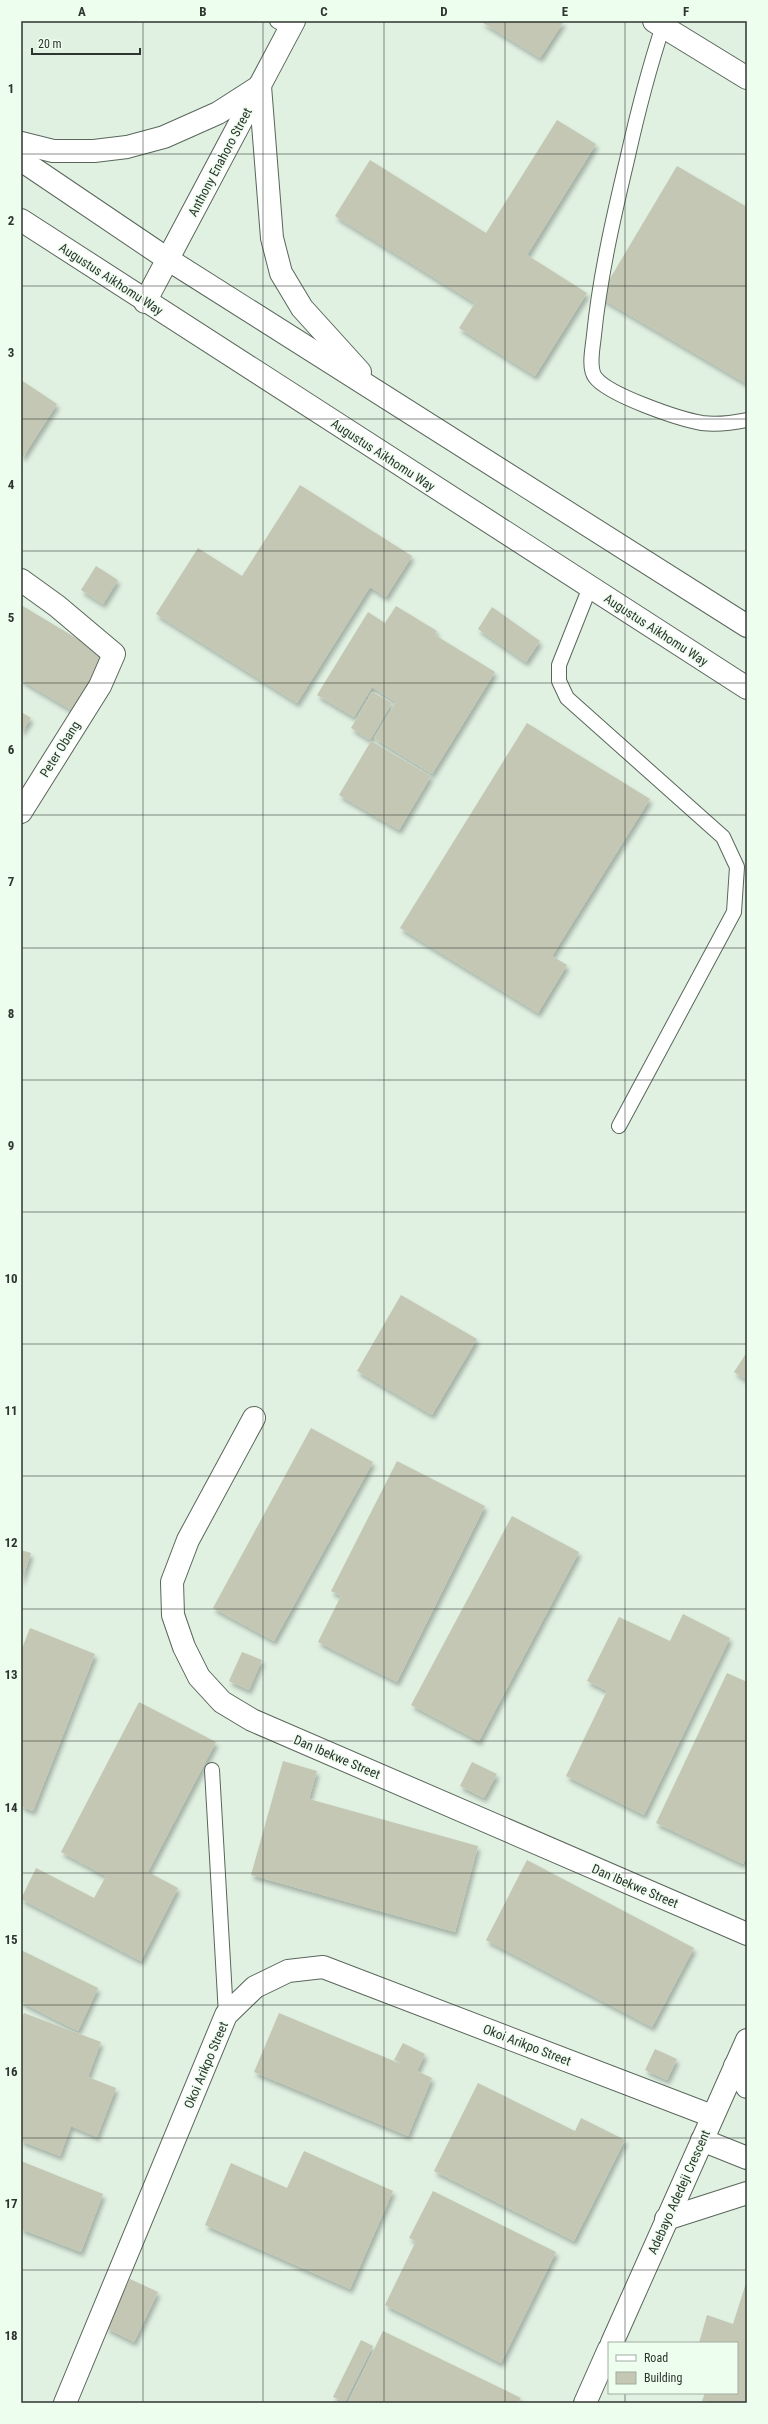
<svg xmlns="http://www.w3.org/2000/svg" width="768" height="2424" viewBox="0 0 768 2424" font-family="'Roboto Condensed',sans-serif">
<defs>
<filter id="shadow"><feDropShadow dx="2.5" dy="4.5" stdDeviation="2" flood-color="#0004"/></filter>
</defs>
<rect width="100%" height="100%" fill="#e0f0e1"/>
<!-- building -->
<g fill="#c3c7b4" filter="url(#shadow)">
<path d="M480 21H564L540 58Z"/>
<path d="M557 120 596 144 527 255 587 293 535 376 459 328 475 303 335 216 370 160 486 233Z"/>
<path d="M677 166 747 207V384L599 297Z"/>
<path d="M21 380 57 404 23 457 21 456Z"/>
<path d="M300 485 412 556 386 597 370 587 297 703 156 614 198 548 242 576Z"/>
<path d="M96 566 118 580 103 604 81 590Z"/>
<path d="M21 605 106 656 73 711 21 680Z"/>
<path d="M396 606 437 631 435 635 495 672 432 774 374 738 396 702 372 687 354 717 317 695 368 612 385 623Z"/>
<path d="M492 607 540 641 526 662 478 629Z"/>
<path d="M372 692 392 703 370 740 351 728Z"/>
<path d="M21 712 31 718 21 733Z"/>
<path d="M527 723 650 799 552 956 567 965 538 1013 400 928Z"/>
<path d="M371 741 431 776 399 830 339 795Z"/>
<path d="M401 1295 477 1339 432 1415 357 1371Z"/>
<path d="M747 1352V1380L734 1372Z"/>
<path d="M311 1428 373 1462 274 1641 213 1608Z"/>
<path d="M397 1461 485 1506 397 1682 318 1642 341 1596 331 1591Z"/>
<path d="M512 1516 579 1552 479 1741 411 1705Z"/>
<path d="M21 1550 31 1553 21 1583Z"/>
<path d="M683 1614 730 1638 644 1815 566 1776 607 1691 587 1681 619 1617 670 1641Z"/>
<path d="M30 1628 95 1654 33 1811 21 1806V1651Z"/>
<path d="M242 1652 262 1660 249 1690 229 1681Z"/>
<path d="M727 1673 747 1682V1856L743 1864 656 1823Z"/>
<path d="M139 1702 216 1742 148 1872 178 1888 141 1961 21 1899 36 1868 94 1898 106 1876 61 1852Z"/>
<path d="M283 1761 317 1771 309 1799 478 1846 455 1932 251 1875Z"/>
<path d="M472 1762 497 1774 484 1798 460 1786Z"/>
<path d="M527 1860 694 1948 652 2027 486 1940Z"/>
<path d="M21 1950 98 1988 78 2031 21 2002Z"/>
<path d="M24 2013 101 2042 88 2077 116 2088 97 2137 71 2126 60 2156 21 2141V2020Z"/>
<path d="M279 2013 413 2069 394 2060 403 2043 425 2054 417 2071 432 2078 408 2136 254 2072Z"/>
<path d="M655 2049 677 2059 667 2080 645 2070Z"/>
<path d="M478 2083 575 2131 581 2118 625 2140 574 2241 434 2171Z"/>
<path d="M304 2151 393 2191 350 2289 205 2225 231 2163 287 2188Z"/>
<path d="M21 2161 103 2194 81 2252 21 2229Z"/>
<path d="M433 2191 556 2252 501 2363 385 2305 416 2241 409 2238Z"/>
<path d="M130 2279 158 2292 134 2342 106 2328Z"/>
<path d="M747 2280V2403L702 2401 705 2393H737V2343H699L707 2315 733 2324Z"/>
<path d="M383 2331 521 2398 518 2403H348Z"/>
<path d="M361 2340 373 2346 345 2402 333 2397Z"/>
</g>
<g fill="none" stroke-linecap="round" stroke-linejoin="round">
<defs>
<g id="service">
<path d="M277 21 290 28"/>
<path d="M663 26C648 71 637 115 627 160 613 219 600 276 594 335 593 347 588 367 595 377 608 395 679 419 702 423 717 425 732 423 747 420"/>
<path d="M590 587 559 665V681L567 698 723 837 737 867 734 912 619 1126"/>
<path d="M212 1770 226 2015"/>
</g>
<g id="minor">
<path d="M654 21 747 78"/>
<path d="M145 302 294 21"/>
<path d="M21 580 57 606 114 654 100 686 21 812"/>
<path d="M254 1418 188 1540 172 1582 173 1615 184 1647 199 1677 222 1702 252 1720 747 1934"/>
<path d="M735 2066 747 2087"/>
<path d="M702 2140 747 2158"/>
<path d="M666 2219 747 2193"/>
<path d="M612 2343 747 2040"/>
<path d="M65 2403 226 2015 255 1987 288 1971 323 1967 712 2116"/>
<path d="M585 2403 609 2349"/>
</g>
<g id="tertiary">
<path d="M21 143 53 151H94L127 147 164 137 218 113 260 86 272 238 281 273 302 308 360 372"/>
<path d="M21 160 169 260 747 626"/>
<path d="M21 220 747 688"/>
</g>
</defs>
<!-- service casing -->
<use href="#service" stroke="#59675b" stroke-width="16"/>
<!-- minor casing -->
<use href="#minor" stroke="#59675b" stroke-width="24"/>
<!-- tertiary casing -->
<use href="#tertiary" stroke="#59675b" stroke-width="24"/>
<!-- service -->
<use href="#service" stroke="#fff" stroke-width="14"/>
<!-- minor -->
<use href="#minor" stroke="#fff" stroke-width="22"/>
<!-- tertiary -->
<use href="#tertiary" stroke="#fff" stroke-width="22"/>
</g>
<!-- grid -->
<path fill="none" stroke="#2e342f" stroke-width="1" stroke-opacity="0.55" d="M143 21V2403M263 21V2403M384 21V2403M505 21V2403M625 21V2343M21 154H747M21 286H747M21 419H747M21 551H747M21 683H747M21 815H747M21 948H747M21 1080H747M21 1212H747M21 1344H747M21 1476H747M21 1609H747M21 1741H747M21 1873H747M21 2005H747M21 2138H747M21 2270H747M625 2393V2403"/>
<g text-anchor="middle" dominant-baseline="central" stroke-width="3" stroke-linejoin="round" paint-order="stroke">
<!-- street labels -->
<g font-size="13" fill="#2e342f" stroke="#edfdee">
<text transform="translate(220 162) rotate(-62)">Anthony Enahoro Street</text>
<text transform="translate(111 279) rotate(33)">Augustus Aikhomu Way</text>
<text transform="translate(383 455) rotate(33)">Augustus Aikhomu Way</text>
<text transform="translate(656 630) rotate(33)">Augustus Aikhomu Way</text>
<text transform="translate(60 749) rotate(-58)">Peter Obang</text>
<text transform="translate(337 1757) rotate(23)">Dan Ibekwe Street</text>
<text transform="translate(635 1886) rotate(23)">Dan Ibekwe Street</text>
<text transform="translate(527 2045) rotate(21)">Okoi Arikpo Street</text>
<text transform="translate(206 2065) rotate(-67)">Okoi Arikpo Street</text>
<text transform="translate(679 2192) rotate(-66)">Adebayo Adedeji Crescent</text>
</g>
</g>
<!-- border -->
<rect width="768" height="2424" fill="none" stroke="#edfdee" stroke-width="44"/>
<!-- legend -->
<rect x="608" y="2342" width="130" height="52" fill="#edfdee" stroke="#a1ada2"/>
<rect x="616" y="2355" width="20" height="6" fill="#ffffff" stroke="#a1ada2"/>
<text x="644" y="2362" font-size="12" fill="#2e342f">Road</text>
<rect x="616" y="2372" width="20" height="12" fill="#c3c7b4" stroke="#a1ada2"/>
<text x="644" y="2382" font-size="12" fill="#2e342f">Building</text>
<!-- scale -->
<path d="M32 48v6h108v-6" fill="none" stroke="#2e342f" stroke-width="2"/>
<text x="38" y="48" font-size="12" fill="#2e342f" stroke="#edfdee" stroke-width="3" paint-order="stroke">20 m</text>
<rect x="22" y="22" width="724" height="2380" fill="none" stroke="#2e342f" stroke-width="1.5"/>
<g font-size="13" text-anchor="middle" font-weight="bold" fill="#2e342f">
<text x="82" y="16">A</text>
<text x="203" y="16">B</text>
<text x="324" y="16">C</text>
<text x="444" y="16">D</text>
<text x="565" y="16">E</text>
<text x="686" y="16">F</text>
<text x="11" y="93">1</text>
<text x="11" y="225">2</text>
<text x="11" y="357">3</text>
<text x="11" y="489">4</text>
<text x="11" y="622">5</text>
<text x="11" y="754">6</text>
<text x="11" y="886">7</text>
<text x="11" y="1018">8</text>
<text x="11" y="1150">9</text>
<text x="11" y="1283">10</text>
<text x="11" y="1415">11</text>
<text x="11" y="1547">12</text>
<text x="11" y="1679">13</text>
<text x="11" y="1812">14</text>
<text x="11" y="1944">15</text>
<text x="11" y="2076">16</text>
<text x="11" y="2208">17</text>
<text x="11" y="2340">18</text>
</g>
</svg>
